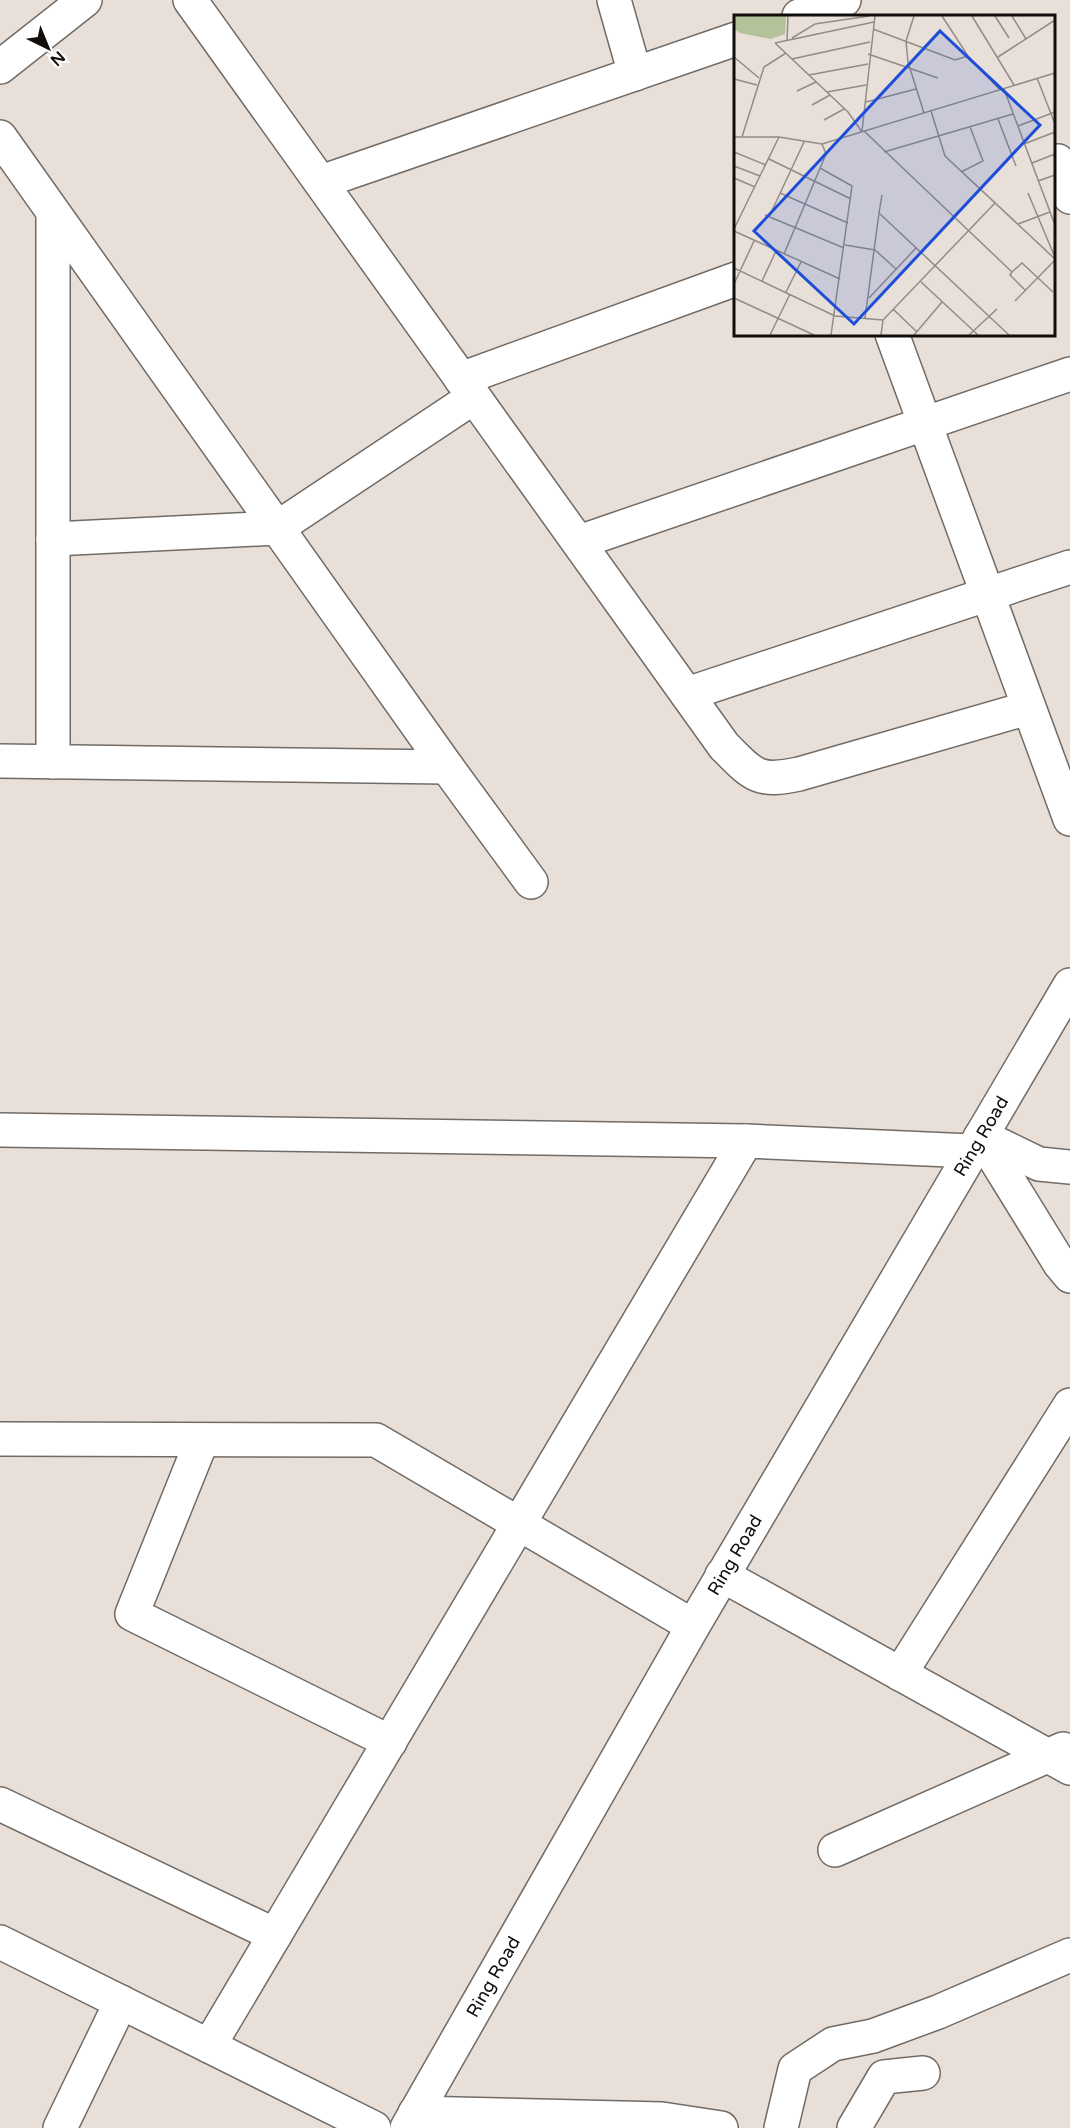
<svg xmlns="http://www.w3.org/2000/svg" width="1070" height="2128" viewBox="0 0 1070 2128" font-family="'Varela Round',sans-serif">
<rect width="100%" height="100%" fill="#e8dfd9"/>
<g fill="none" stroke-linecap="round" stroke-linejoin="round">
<defs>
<g id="street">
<path d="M190 0 724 746C753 775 757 783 799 774L1028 708"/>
<path d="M614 0 635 74"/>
<path d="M799 16 844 0"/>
<path d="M0 67 85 0"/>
<path d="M0 137 447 767 0 761"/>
<path d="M1058 161 1070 197"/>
<path d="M321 182 736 39"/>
<path d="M53 214V762"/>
<path d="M892 334 1070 819"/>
<path d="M461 379 736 279"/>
<path d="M53 539 277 528 474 397"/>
<path d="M579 542 1070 374"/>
<path d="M687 694 1070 567"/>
<path d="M447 767 531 882"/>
<path d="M0 1130 746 1141 972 1151"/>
<path d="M981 1136 1060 1264 1070 1276"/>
<path d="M981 1136 1039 1164 1070 1167"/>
<path d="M0 1439 376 1440 693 1626"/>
<path d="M202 1440 132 1614 390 1742"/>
<path d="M722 1575 1070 1768"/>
<path d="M900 1674 1070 1405"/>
<path d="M0 1804 275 1935"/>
<path d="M835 1850 1063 1749"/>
<path d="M0 1942 374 2128"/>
<path d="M209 2046 746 1141"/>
<path d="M415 2113 662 2119 721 2128"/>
<path d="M60 2128 121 2002"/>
<path d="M781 2128 795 2069 833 2044 873 2036 938 2012 1070 1955"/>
<path d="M854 2128 884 2077 923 2073"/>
</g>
<g id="highway">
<path id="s1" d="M407 2128 693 1626 1070 985"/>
</g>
</defs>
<!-- street casing -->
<use href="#street" stroke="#726b65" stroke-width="36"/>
<!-- highway casing -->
<use href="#highway" stroke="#726b65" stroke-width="36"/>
<!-- street -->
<use href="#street" stroke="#fff" stroke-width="33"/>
<!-- highway -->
<use href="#highway" stroke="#fff" stroke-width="33"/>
</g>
<g text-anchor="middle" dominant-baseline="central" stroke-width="6" stroke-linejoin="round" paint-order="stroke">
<!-- street labels -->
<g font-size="18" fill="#100d0b" stroke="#fff">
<text stroke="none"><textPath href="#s1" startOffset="1146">Ring Road</textPath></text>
<text stroke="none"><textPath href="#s1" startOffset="660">Ring Road</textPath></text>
<text stroke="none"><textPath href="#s1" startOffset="174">Ring Road</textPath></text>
</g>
</g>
<!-- overview -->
<g transform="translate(734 15)">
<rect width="321" height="321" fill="#e8dfd9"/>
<path d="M0 1H52L51 19 37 24 6 18 0 14Z" fill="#b3c298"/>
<path fill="none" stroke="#928b87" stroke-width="1.5" d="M180 1 172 26 174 47 190 98M208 1 234 41 266 75M238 1 280 70M261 1 275 23M278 1 292 24M139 14 221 45 234 41M58 23 81 9 135 1M53 25 54 1M41 28 114 97 128 117M41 28 140 7M134 39 204 63M0 42 25 63M264 42 321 5M58 44 136 27M75 60 134 49M303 63 321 109M0 64 23 70M270 74 321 210M63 76 82 67M93 77 132 70M132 87 182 74M78 90 96 80M197 96 211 141 321 244M264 104 282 151M90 105 110 94M284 111 321 97M128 116 141 1M130 116 278 257 276 260 291 275M0 122H45L88 129 321 58M8 122 30 52 52 38M290 129 321 117M0 137 32 150M150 137 279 99M35 144 117 184M298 148 321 139M0 151 26 161M86 153 118 171 97 320M227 157 249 146 236 112M0 163 21 172M304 166 321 160M46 178 114 208M294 178 320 240M145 198 148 180M31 200 110 233M35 202 70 127M284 209 316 197M0 214 45 122M0 216 106 264M111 230 141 235 162 254M50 239 92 139 88 129M0 253 101 301 149 305M278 257 288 248 319 277M28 266 42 236M187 267 244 320M0 269 20 226M52 277 67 247M0 283 80 320M135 283 182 233M281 286 321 245M159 294 183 317M131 303 145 198 275 320M36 320 56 279M147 320 149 305 261 188M180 320 208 287M235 320 263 294"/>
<path fill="#1d4ed8" fill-opacity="0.15" stroke="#1d4ed8" stroke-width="3" d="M206 16 306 110 120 309 20 216Z"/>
<rect width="321" height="321" fill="none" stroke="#100d0b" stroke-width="3"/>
</g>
<!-- north arrow -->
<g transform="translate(48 48) rotate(137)" stroke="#ffffff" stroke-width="4.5" paint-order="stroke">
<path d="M0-4.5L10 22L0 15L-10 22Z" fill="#100d0b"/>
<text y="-9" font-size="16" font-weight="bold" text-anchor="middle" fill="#100d0b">N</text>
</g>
</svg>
